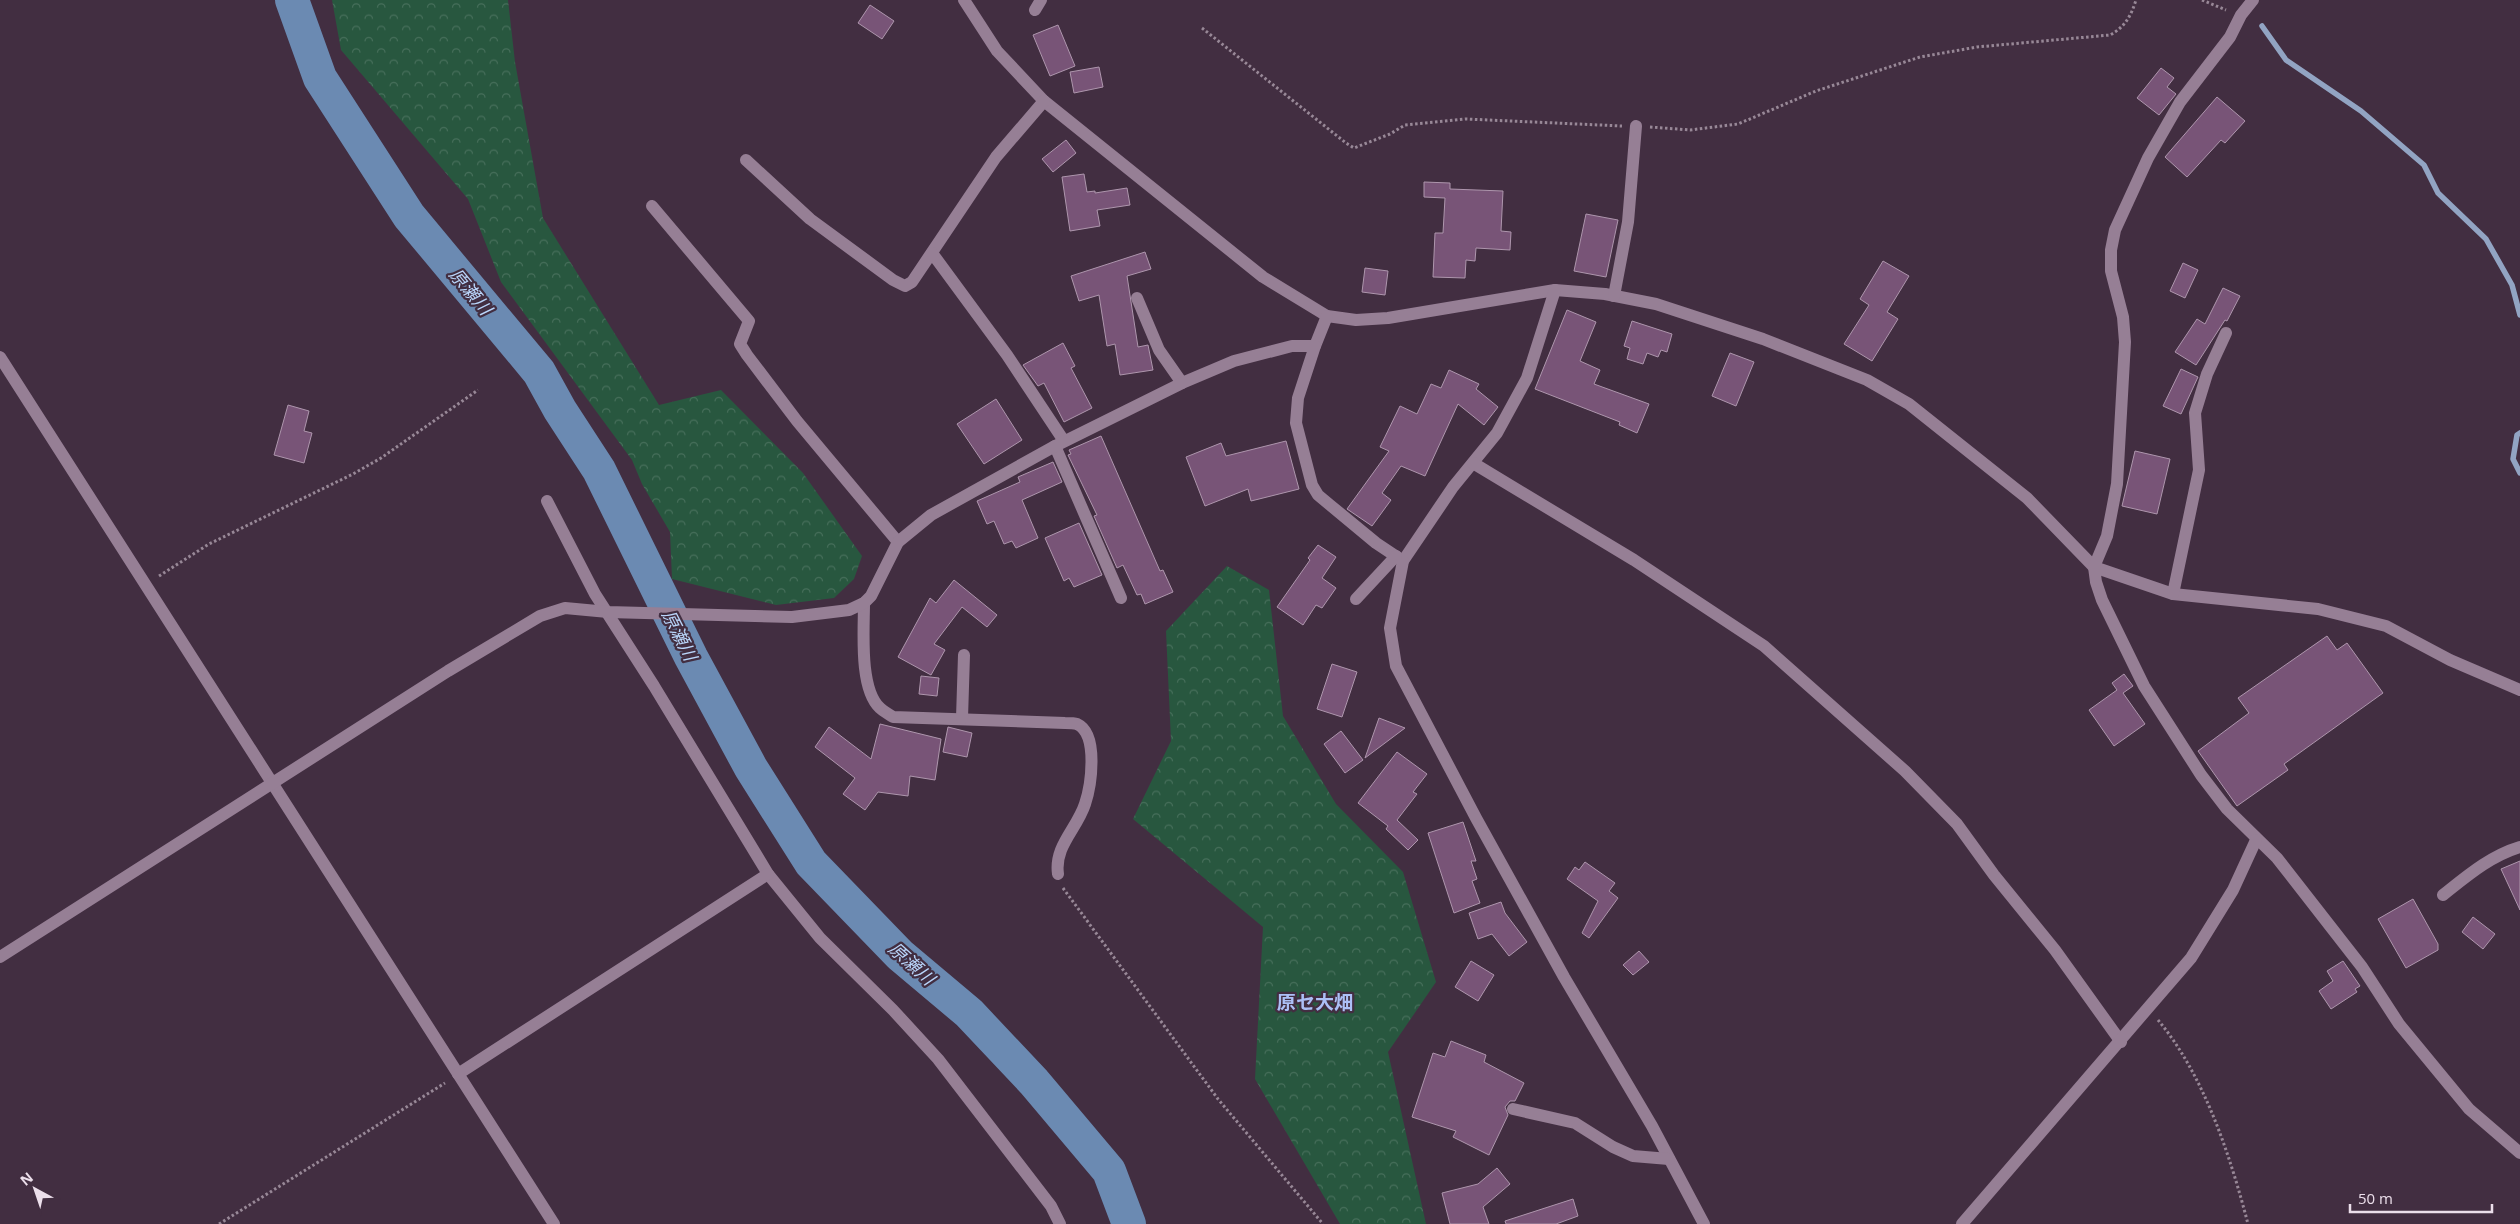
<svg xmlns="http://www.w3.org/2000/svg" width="2520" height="1224" viewBox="0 0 2520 1224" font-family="'Open Sans','Noto Sans JP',sans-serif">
<defs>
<pattern id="forest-crowns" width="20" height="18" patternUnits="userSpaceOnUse" patternTransform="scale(1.25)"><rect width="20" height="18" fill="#28573f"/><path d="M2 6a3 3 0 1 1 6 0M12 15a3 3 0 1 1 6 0" fill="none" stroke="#476f5b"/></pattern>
</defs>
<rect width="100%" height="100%" fill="#422e41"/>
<!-- forest -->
<g fill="url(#forest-crowns)">
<path d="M332 0H508L515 62 543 218 659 405 721 390 803 473 862 556 854 579 834 598 776 605 672 579 670 532 642 484 632 460 501 282 468 199 341 50Z"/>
<path d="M1227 566 1269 590 1283 716 1336 804 1403 872 1436 982 1388 1052 1426 1224H1340L1255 1079 1263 927 1133 819 1171 741 1166 631Z"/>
</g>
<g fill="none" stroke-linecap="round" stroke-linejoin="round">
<!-- stream -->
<g stroke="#92a4c3" stroke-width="5.5">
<path d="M2262 26 2286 60 2361 111 2424 165 2438 193 2486 239 2512 285 2520 315"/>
<path d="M2520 433 2517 435 2513 459 2520 473"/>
</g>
<!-- river -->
<path stroke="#6b8ab2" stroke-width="34" d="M292 0 320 78 409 216 539 372 560 410 599 470 691 657 751 768 811 863 900 955 969 1013 1034 1082 1109 1171 1129 1224"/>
</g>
<!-- building -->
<g fill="#785477" stroke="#ae96ad">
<path d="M870 5 894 21 882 39 858 23Z"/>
<path d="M1058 25 1075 66 1050 76 1033 35Z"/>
<path d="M1099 67 1103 87 1074 93 1070 72Z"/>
<path d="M2161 68 2174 78 2167 87 2176 94 2159 115 2137 98Z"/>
<path d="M2217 97 2245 121 2225 143 2221 140 2187 177 2165 157Z"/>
<path d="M1066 140 1076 153 1053 172 1042 159Z"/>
<path d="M1084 174 1087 192 1095 191V193L1127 188 1130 205 1097 210 1100 226 1070 231 1062 177Z"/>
<path d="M1424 182 1450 183V189L1503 191 1501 231 1511 232 1510 250 1476 248 1475 261 1466 260 1465 278 1433 277 1435 233H1443L1445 198 1424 197Z"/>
<path d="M1586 214 1618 220 1606 277 1574 271Z"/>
<path d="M1145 252 1151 269 1127 276 1138 347 1148 345 1153 370 1120 375 1115 344 1107 346 1099 295 1079 301 1071 276Z"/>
<path d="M1883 261 1909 276 1887 312 1898 319 1872 361 1844 344 1869 305 1860 299Z"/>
<path d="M2183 263 2198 270 2185 298 2170 291Z"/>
<path d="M1365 268 1388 271 1385 295 1362 292Z"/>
<path d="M2223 288 2240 296 2227 321 2225 320 2196 365 2175 352 2197 319 2205 324Z"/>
<path d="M1567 310 1596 322 1580 361 1600 370 1594 384 1649 404 1637 433 1619 425 1620 422 1535 389Z"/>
<path d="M1632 321 1672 334 1667 352 1661 350 1658 357 1647 353 1643 364 1627 359 1630 348 1624 346Z"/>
<path d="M1063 343 1075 366 1071 368 1092 408 1064 422 1044 383 1038 386 1023 365Z"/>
<path d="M1730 353 1754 362 1736 406 1712 396Z"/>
<path d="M2181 369 2198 377 2181 414 2163 406Z"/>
<path d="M1449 370 1479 384 1476 389 1498 407 1484 425 1458 404 1425 476 1401 466 1382 493 1391 500 1372 526 1347 509 1389 451 1380 447 1400 406 1417 414 1431 384 1441 388Z"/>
<path d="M996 399 1022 440 984 464 957 424Z"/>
<path d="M288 405 309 411 304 431 312 433 304 463 274 455Z"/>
<path d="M1101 436 1160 571 1163 570 1173 592 1145 604 1141 594 1137 595 1123 565 1117 568 1094 516 1097 515 1068 455 1071 454 1069 450Z"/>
<path d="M1286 441 1299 489 1251 501 1248 489 1205 506 1186 457 1221 443 1226 456Z"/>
<path d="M2135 451 2170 459 2157 514 2122 506Z"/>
<path d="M1053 462 1062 482 1022 500 1038 538 1016 548 1012 541 1004 544 994 521 987 524 977 501 1020 482 1018 477Z"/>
<path d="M1079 523 1102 575 1074 587 1069 578 1064 581 1045 538Z"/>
<path d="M1318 545 1336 557 1322 578 1336 588 1322 608 1316 605 1303 625 1277 607 1310 560 1308 558Z"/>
<path d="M954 580 997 615 987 627 962 607 934 644 945 650 931 675 898 657 930 598 936 603Z"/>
<path d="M2327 636 2337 650 2347 643 2383 693 2284 764 2288 770 2237 806 2198 751 2249 713 2238 698Z"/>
<path d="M1332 664 1357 672 1342 717 1317 709Z"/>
<path d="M2124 674 2133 686 2123 693 2145 724 2114 746 2089 710 2117 690 2112 683Z"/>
<path d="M921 676 939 678 937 696 919 694Z"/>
<path d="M1379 718 1405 728 1365 758Z"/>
<path d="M880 724 941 739 935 780 910 776 908 796 878 792 865 810 843 794 855 778 815 747 829 727 871 759Z"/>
<path d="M948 727 972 733 967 757 943 752Z"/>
<path d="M1341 731 1363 760 1345 773 1324 744Z"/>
<path d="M1397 752 1427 774 1413 792 1417 794 1397 820 1418 840 1408 850 1386 829 1388 826 1358 803Z"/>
<path d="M1463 822 1476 861H1471L1477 879 1472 881 1480 903 1454 913 1428 833Z"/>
<path d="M2520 861V910L2501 869Z"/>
<path d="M1585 862 1615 883 1609 891 1618 898 1589 938 1582 933 1598 901 1567 879 1575 867 1579 870Z"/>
<path d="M2413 899 2438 944V950L2406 968 2378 919Z"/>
<path d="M1501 902 1505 913 1527 942 1509 956 1492 934 1478 939 1469 913Z"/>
<path d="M2473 917 2495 934 2483 949 2462 932Z"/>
<path d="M1639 951 1649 962 1633 975 1623 965Z"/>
<path d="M1471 961 1494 975 1478 1001 1455 987Z"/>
<path d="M2343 961 2360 986 2355 989 2357 992 2331 1009 2319 991 2333 981 2327 971Z"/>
<path d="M1451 1041 1486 1055 1484 1062 1524 1083 1515 1101H1510L1505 1107 1508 1115 1489 1155 1453 1137 1456 1131 1412 1117 1433 1053 1445 1057Z"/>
<path d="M1497 1168 1510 1184 1483 1207 1489 1224H1450L1442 1193 1478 1184Z"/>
<path d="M1573 1199 1578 1216 1556 1224H1506L1505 1221Z"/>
</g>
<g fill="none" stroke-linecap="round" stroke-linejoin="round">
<!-- path -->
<g stroke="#988897" stroke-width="3" stroke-dasharray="2.5 2.5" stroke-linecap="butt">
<path d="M2202 0 2226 10"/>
<path d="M1202 28 1346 143 1354 148 1390 134 1405 125 1466 119 1622 126"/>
<path d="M1650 127 1690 130 1738 124 1816 91 1920 57 1977 47 2110 35C2125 27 2131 16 2136 0"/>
<path d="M159 576 209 544 353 474 381 458 478 390"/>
<path d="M1063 888 1218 1099 1323 1224"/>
<path d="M2158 1020C2204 1075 2230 1155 2248 1224"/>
<path d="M219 1224 445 1083"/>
</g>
<!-- minor -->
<g stroke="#967f95" stroke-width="12">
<path d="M964 0 997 51 1044 101 1263 277 1327 316 1356 320 1388 318 1555 290 1605 294 1656 304 1763 339 1867 380 1909 404 2027 498 2094 567 2173 594 2318 609 2386 626 2450 660 2520 690"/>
<path d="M2253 0 2241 15 2230 37 2180 102 2148 158 2115 230 2111 250V271L2123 317 2125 342 2117 484 2107 536 2094 567 2096 582 2102 600 2144 686 2201 775 2227 809 2277 858 2362 967 2399 1024 2469 1109 2520 1153"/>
<path d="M1035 10 1041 0"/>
<path d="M746 160 810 219 893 280 905 286 912 282 996 157 1044 101"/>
<path d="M652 206 749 321 740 344 747 355 797 421 898 542"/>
<path d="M932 253 1007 355 1064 441"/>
<path d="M1555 290 1527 378 1497 433 1453 487 1403 561 1390 628 1396 666 1476 818 1564 977 1652 1126 1704 1224"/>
<path d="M1614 296 1628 222 1636 126"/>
<path d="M1137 298 1159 350 1182 383"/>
<path d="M1327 316 1315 346 1298 398 1296 423 1312 485 1318 495 1330 505 1376 543 1403 561"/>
<path d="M0 357 554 1224"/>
<path d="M1055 446 1121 598"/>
<path d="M1473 463 1634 560 1764 646 1905 771 1957 824 1994 875 2055 950 2121 1042"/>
<path d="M547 501 595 594 654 686 768 874 820 938 893 1010 938 1059 1051 1206 1060 1224"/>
<path d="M2173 594 2199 470 2195 413 2207 374 2226 333"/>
<path d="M1356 599 1396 556"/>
<path d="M864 603C864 630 859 689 880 708 884 712 889 714 893 717L1065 723C1068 723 1074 723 1077 724 1099 734 1091 786 1085 804 1077 829 1054 846 1058 874"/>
<path d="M962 718 964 655"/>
<path d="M2443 895C2467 876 2490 856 2520 847"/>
<path d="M0 957 448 671 540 616 565 608 608 612 792 617 849 610 864 603 871 596 898 542 931 515 1055 446 1182 383 1234 361 1292 346H1315"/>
<path d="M458 1074 768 874"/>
<path d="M1513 1109 1575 1123 1613 1147 1633 1156 1669 1159"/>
<path d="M1962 1224 2191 958 2233 890 2256 840"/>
</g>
</g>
<g text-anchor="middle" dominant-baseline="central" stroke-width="4.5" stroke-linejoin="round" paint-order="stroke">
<!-- water labels -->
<g font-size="18" font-style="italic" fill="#b9d5fa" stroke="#422e41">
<text transform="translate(471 291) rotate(50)">原瀬川</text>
<text transform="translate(680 635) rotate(63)">原瀬川</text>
<text transform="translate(912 963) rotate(42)">原瀬川</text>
</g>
<!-- quarter labels -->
<g font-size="19" font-weight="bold" fill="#acbff6" stroke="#422e41">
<text x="1315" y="1002">原セ大畑</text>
</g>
</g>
<!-- north arrow -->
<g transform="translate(35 1189) rotate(320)" stroke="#422e41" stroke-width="4" paint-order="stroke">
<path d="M0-4L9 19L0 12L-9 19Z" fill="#ecdfeb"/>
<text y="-8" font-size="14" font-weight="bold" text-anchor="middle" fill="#ecdfeb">N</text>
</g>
<!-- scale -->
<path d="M2350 1204v8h142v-8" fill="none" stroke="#ecdfeb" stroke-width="2.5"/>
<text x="2358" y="1204" font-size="15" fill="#ecdfeb" stroke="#422e41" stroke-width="4" paint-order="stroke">50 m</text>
</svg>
